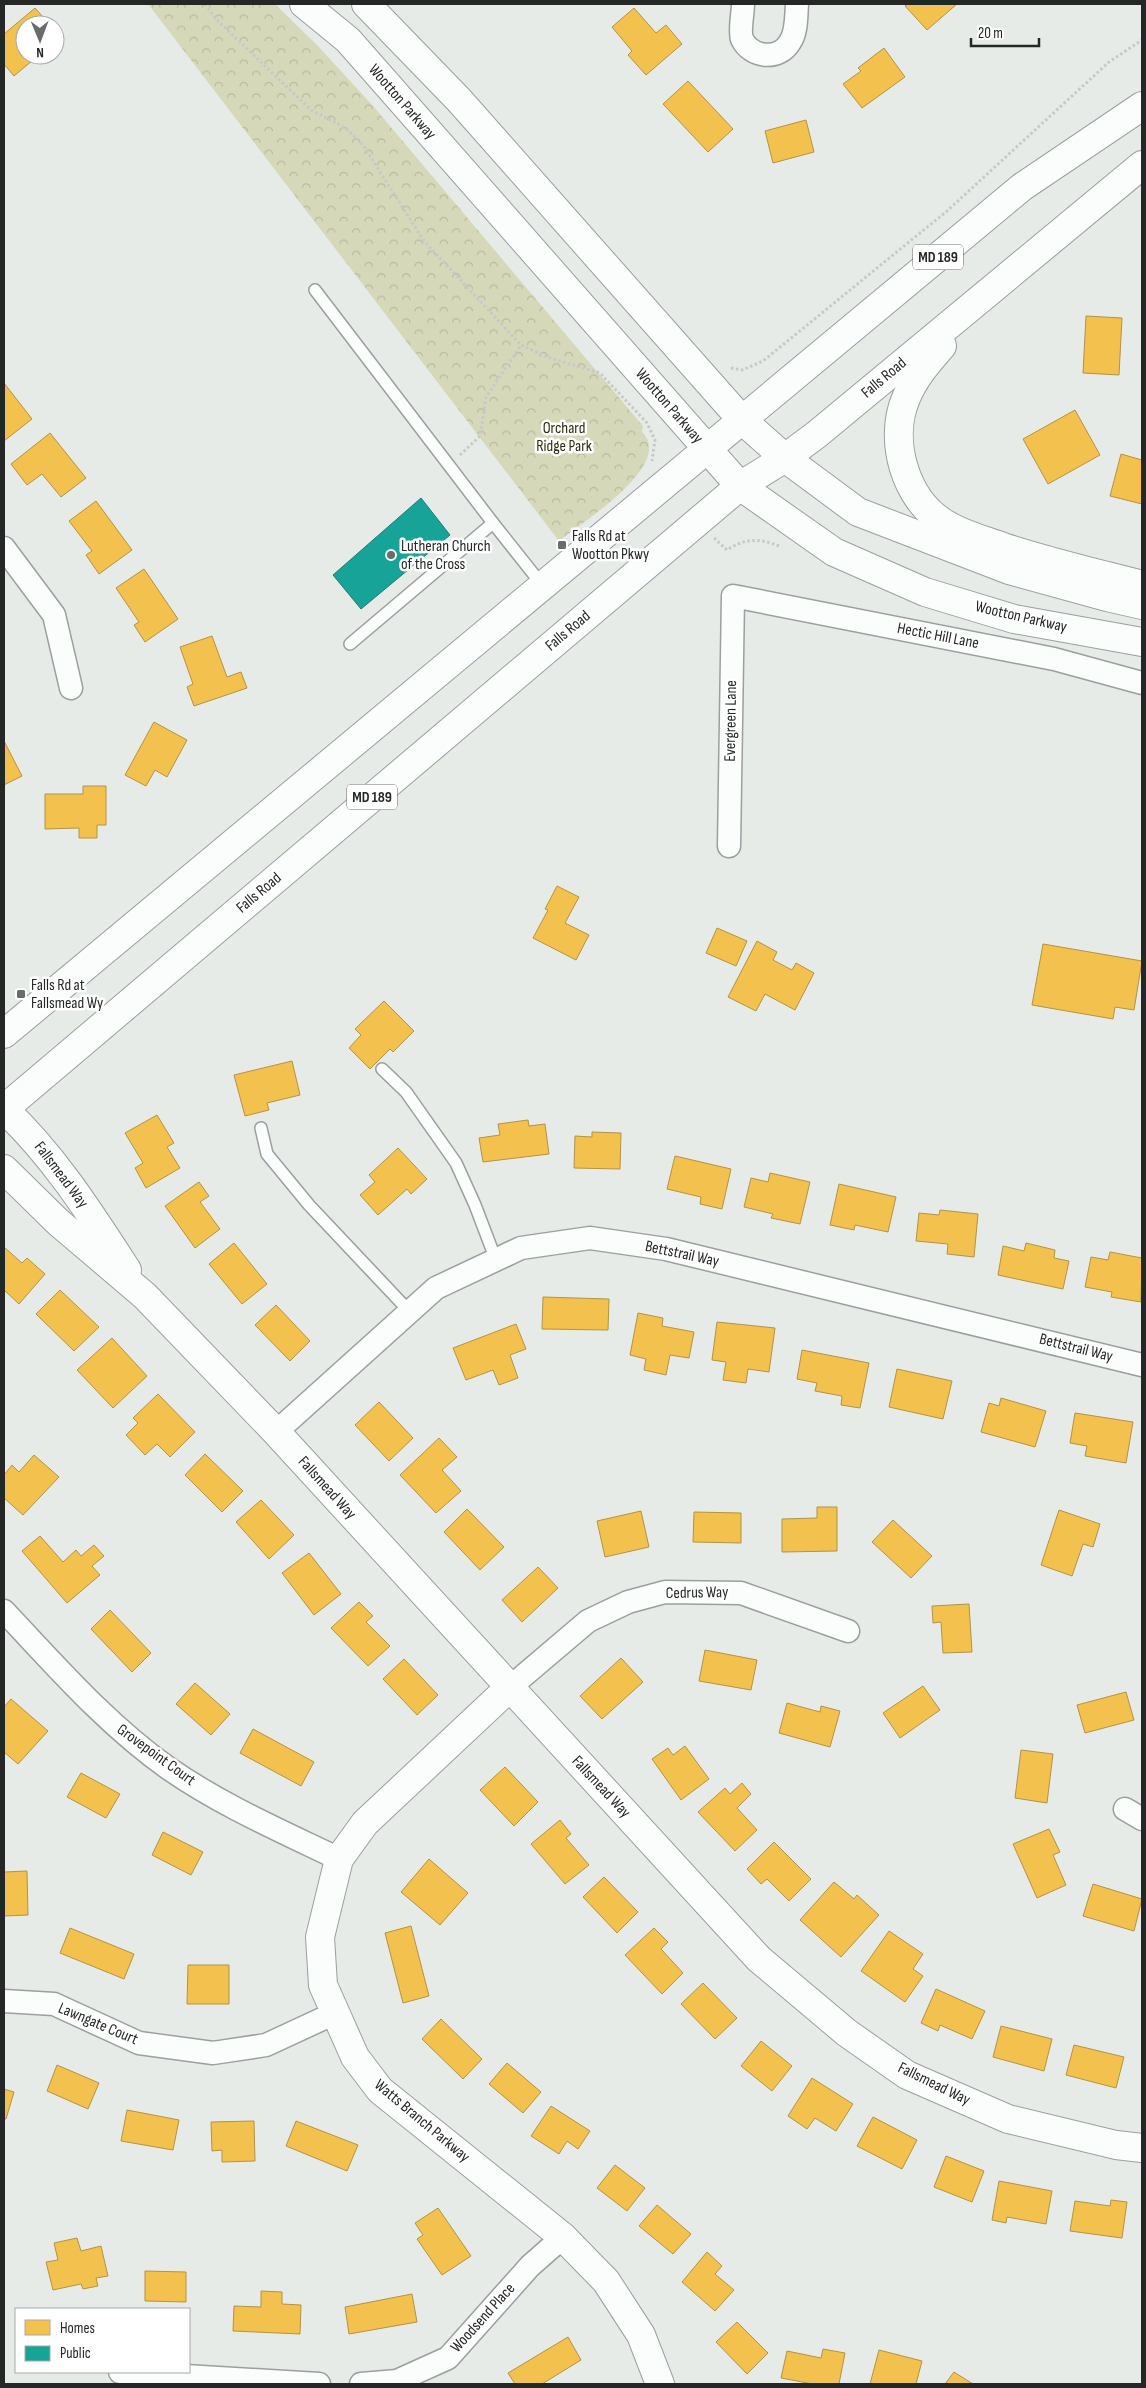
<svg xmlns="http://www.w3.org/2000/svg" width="1146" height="2388" viewBox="0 0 1146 2388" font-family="'Sofia Sans Condensed',sans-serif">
<defs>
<pattern id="forest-crowns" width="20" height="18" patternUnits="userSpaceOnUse" patternTransform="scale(1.25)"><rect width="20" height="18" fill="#d6d9b9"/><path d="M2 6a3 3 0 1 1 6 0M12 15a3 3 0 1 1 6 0" fill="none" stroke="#b8ba9f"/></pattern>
</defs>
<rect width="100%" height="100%" fill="#e6ebe8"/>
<!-- forest -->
<path fill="url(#forest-crowns)" d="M148 4H275L318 46 374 107 643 426 642 432C675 464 584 521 559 541Z"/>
<!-- homes -->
<g fill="#f2c14e" stroke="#b49342">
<path d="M908 4H957L927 30 905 6Z"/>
<path d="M35 8 50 25H25V55H39L14 76 4 64V34Z"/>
<path d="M634 8 656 33 666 25 682 44 646 75 628 55 632 51 612 27Z"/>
<path d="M884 48 905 77 862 108 843 84 861 71 858 68Z"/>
<path d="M688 81 733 129 708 152 663 104Z"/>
<path d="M806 120 814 152 773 163 765 131Z"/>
<path d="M1086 316 1122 318 1119 375 1083 373Z"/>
<path d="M4 383 32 419 4 441Z"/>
<path d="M1075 410 1100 455 1048 484 1023 439Z"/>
<path d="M50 433 86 478 61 497 42 474 27 485 11 464Z"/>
<path d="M1121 454 1142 460V504L1110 496Z"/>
<path d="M96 501 132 550 99 574 86 555 92 551 69 521Z"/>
<path d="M144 569 178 619 145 642 134 625 139 622 116 588Z"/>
<path d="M212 636 227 677 241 672 247 688 194 706 187 687 193 684 180 647Z"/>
<path d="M154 722 187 740 167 777 155 770 146 786 125 775Z"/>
<path d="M4 741 22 776 4 785Z"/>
<path d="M83 786H106V825H97V838H79V828L45 829V794H83Z"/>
<path d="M557 886 579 897 565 923 589 935 576 960 533 938 548 910 545 909Z"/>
<path d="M717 928 747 941 736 966 706 953Z"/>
<path d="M757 941 777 952 773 960 792 970 796 963 814 973 795 1010 765 994 756 1011 728 997Z"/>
<path d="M1043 944 1142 961 1134 1010 1115 1007 1113 1019 1032 1005Z"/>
<path d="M384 1001 414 1031 393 1052 390 1049 370 1069 349 1048 361 1035 355 1029Z"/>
<path d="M292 1061 300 1095 267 1103 269 1110 245 1116 234 1075Z"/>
<path d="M157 1115 174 1143 167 1147 180 1168 146 1188 135 1168 143 1163 125 1133Z"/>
<path d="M528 1120 529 1126 545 1124 549 1154 483 1162 479 1138 500 1135 498 1124Z"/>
<path d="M592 1132 621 1133 620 1169 574 1168 575 1136 592 1137Z"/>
<path d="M398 1148 427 1179 411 1194 407 1189 378 1215 360 1195 375 1182 369 1175Z"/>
<path d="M675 1156 731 1169 722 1209 700 1204 701 1197 667 1189Z"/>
<path d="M770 1173 810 1182 800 1224 771 1218 773 1214 744 1207 751 1178 768 1182Z"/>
<path d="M199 1182 209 1196 200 1202 220 1229 195 1248 165 1206Z"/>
<path d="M839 1184 896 1197 888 1232 855 1225 854 1230 830 1225Z"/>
<path d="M940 1210 978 1214 974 1257 947 1254 948 1244 916 1241 919 1213 939 1215Z"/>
<path d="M234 1243 267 1284 242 1304 209 1264Z"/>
<path d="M1026 1243 1055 1250 1054 1258 1069 1261 1063 1289 998 1275 1003 1246 1024 1251Z"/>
<path d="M4 1247 22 1263 27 1258 45 1274 19 1304 4 1290Z"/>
<path d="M1110 1252 1142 1258 1141 1302 1111 1297 1112 1292 1085 1287 1091 1257 1108 1260Z"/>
<path d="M60 1290 99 1327 74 1351 36 1314Z"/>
<path d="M543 1297 609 1299 608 1330 542 1329Z"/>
<path d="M276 1305 310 1341 290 1361 255 1325Z"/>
<path d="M638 1313 663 1318 662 1326 694 1332 689 1358 670 1355 666 1375 644 1370 646 1359 630 1355Z"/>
<path d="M717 1322 775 1328 769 1372 748 1369 746 1383 723 1380 726 1362 712 1360Z"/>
<path d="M516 1324 526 1349 510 1355 518 1378 499 1385 493 1370 466 1380 453 1348Z"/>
<path d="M112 1338 147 1376 113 1408 77 1370Z"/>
<path d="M802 1350 869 1363 860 1408 841 1405 842 1396 815 1391 817 1383 797 1379Z"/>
<path d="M897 1369 952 1381 943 1419 889 1407Z"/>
<path d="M158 1394 195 1432 170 1457 157 1444 145 1455 126 1435 138 1423 133 1418Z"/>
<path d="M1001 1398 1046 1411 1035 1447 981 1432 989 1403 999 1406Z"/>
<path d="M379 1402 413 1438 389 1461 355 1425Z"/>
<path d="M1075 1413 1133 1422 1126 1463 1085 1456 1087 1446 1070 1443Z"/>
<path d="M439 1438 457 1457 442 1470 461 1491 436 1513 400 1475Z"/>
<path d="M205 1454 243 1491 222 1512 185 1475Z"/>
<path d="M34 1455 59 1477 23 1515 4 1498V1475L12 1465 19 1472Z"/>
<path d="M261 1500 294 1535 269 1559 236 1522Z"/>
<path d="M817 1507H837V1551L782 1552V1519L817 1518Z"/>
<path d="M467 1509 504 1547 480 1570 444 1532Z"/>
<path d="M1059 1510 1100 1524 1093 1547 1083 1544 1072 1576 1041 1565Z"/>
<path d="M641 1511 649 1547 605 1557 597 1521Z"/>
<path d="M694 1512 741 1513V1543L693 1542Z"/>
<path d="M893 1520 932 1556 911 1578 872 1542Z"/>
<path d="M40 1536 63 1562 76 1550 81 1556 94 1545 104 1556 92 1566 100 1575 67 1603 22 1551Z"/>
<path d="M309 1553 341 1594 314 1615 282 1573Z"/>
<path d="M538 1567 558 1588 522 1622 502 1600Z"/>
<path d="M359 1602 373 1616 366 1622 390 1646 368 1666 331 1628Z"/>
<path d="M969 1604 972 1652 943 1653 941 1622 933 1623 932 1606Z"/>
<path d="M110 1610 151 1653 132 1672 91 1629Z"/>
<path d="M705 1650 757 1660 751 1690 699 1681Z"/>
<path d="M621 1658 643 1682 602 1719 580 1696Z"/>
<path d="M404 1659 438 1695 417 1715 383 1679Z"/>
<path d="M195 1683 230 1714 211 1735 176 1704Z"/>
<path d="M923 1686 940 1710 900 1738 883 1713Z"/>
<path d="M1126 1692 1134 1720 1085 1733 1077 1705Z"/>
<path d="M11 1699 48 1731 18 1764 4 1752V1707Z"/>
<path d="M787 1703 820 1712 821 1706 840 1711 830 1747 779 1733Z"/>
<path d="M253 1729 314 1762 301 1786 240 1753Z"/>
<path d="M685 1746 709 1779 681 1800 652 1759 668 1748 673 1755Z"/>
<path d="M1021 1750 1053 1754 1047 1803 1015 1798Z"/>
<path d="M505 1767 538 1802 514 1826 480 1790Z"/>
<path d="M81 1773 120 1794 106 1818 67 1797Z"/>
<path d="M742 1783 751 1794 737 1808 757 1830 735 1851 698 1812 725 1788 730 1794Z"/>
<path d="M560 1820 571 1834 566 1838 589 1865 565 1884 531 1844Z"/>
<path d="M1049 1829 1060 1852 1053 1855 1066 1885 1037 1898 1013 1844Z"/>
<path d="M163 1832 203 1852 191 1875 152 1855Z"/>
<path d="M774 1842 811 1879 789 1901 767 1879 761 1884 747 1869Z"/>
<path d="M429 1859 468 1893 440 1925 401 1892Z"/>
<path d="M27 1871 28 1915 4 1916V1872Z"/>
<path d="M604 1877 638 1912 617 1933 583 1897Z"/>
<path d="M834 1882 854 1899 857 1895 879 1915 841 1957 800 1920Z"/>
<path d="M1093 1884 1142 1899 1134 1931 1083 1916Z"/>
<path d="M411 1926 429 1996 403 2003 385 1933Z"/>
<path d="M70 1928 134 1954 124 1979 60 1953Z"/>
<path d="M654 1928 668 1942 661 1949 683 1973 662 1994 625 1955Z"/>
<path d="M889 1931 923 1954 913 1969 923 1976 905 2002 861 1971Z"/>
<path d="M188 1965H229V2004H187Z"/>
<path d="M703 1983 737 2018 715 2039 681 2004Z"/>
<path d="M936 1989 985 2011 972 2039 940 2025 938 2031 921 2023Z"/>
<path d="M441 2019 482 2059 463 2079 422 2039Z"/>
<path d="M1001 2026 1052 2039 1044 2071 993 2057Z"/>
<path d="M761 2041 792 2066 772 2091 741 2066Z"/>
<path d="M1074 2045 1124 2057 1116 2088 1066 2075Z"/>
<path d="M507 2063 541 2092 523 2113 489 2084Z"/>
<path d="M57 2065 99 2083 88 2109 47 2091Z"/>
<path d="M812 2078 853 2104 836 2131 815 2118 807 2129 788 2116Z"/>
<path d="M4 2089 14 2092 6 2119H4Z"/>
<path d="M551 2106 590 2131 578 2149 567 2141 559 2154 531 2136Z"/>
<path d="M127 2110 179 2120 173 2150 121 2141Z"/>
<path d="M873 2117 917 2140 902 2169 857 2146Z"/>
<path d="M254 2121 255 2161 222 2162V2150L212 2151 211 2122Z"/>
<path d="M296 2121 358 2145 347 2171 286 2146Z"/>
<path d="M946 2156 984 2171 972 2202 934 2187Z"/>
<path d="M615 2165 645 2188 627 2211 597 2188Z"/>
<path d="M999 2181 1052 2191 1046 2224 1007 2217 1006 2223 992 2220Z"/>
<path d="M1111 2200 1127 2202 1122 2238 1070 2231 1075 2201 1110 2206Z"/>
<path d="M657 2205 691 2234 673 2254 639 2226Z"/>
<path d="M438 2208 471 2256 442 2275 417 2239 423 2235 415 2223Z"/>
<path d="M77 2238 81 2251 101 2246 108 2276 96 2278 98 2286 83 2289 81 2284 53 2290 46 2262 58 2260 54 2243Z"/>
<path d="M707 2252 722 2266 715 2274 734 2290 715 2311 682 2282Z"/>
<path d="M145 2271 186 2272V2302L145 2301Z"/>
<path d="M261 2291 282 2292V2304L301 2305 300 2334 233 2331 234 2306 261 2307Z"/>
<path d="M412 2294 417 2322 349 2334 345 2307Z"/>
<path d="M737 2322 768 2353 747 2374 716 2342Z"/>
<path d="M568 2337 581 2360 542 2384H515L508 2373Z"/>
<path d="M823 2349 845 2353 839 2384H813L781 2378 787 2351 821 2358Z"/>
<path d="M879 2350 922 2361 916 2384H870Z"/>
<path d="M954 2372 973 2384H945Z"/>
</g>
<!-- public -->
<path fill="#17a398" stroke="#1b7e76" d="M421 498 450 535 361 609 333 575Z"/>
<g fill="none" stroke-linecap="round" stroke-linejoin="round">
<defs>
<g id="service">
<path d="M315 290 493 523 543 586"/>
<path d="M350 644 493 523"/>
<path d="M382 1069 406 1092 456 1163 475 1205 496 1260"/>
<path d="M261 1128 267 1154 309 1205 409 1311"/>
</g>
<g id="minor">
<path d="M743 4C743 13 739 31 742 39 751 58 779 61 790 42 797 32 796 16 797 4"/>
<path d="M4 548 54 615 71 688"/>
<path d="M729 846 733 596 1054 659 1142 683"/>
<path d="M276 1432 436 1288 521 1248 590 1238 666 1249 1142 1365"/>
<path d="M4 1611C56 1666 106 1724 168 1768 221 1805 281 1831 339 1859"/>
<path d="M509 1688 588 1621 628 1602 665 1592 741 1593 848 1631"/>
<path d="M1125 1809 1142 1819"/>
<path d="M4 2001 54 2004 139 2043 213 2053 266 2045 335 2013"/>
<path d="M120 2372 319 2384"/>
<path d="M361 2384 397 2381 448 2358 530 2266 563 2237"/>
</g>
<g id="tertiary">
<path d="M4 1109C54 1156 90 1213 127 1270"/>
<path d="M4 1169 58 1222 145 1296 276 1432 759 1959 847 2033 907 2075 1008 2119 1116 2145 1142 2148"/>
<path d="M509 1688 365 1823 339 1859 320 1937 323 1985 355 2057 380 2090 563 2237 606 2281 641 2335 660 2384"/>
</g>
<g id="secondary">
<path d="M304 4 348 40 740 486 834 552 925 592 1014 619 1142 642"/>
<path d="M366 4 459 100 742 420 785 458 858 512 1009 570 1107 597 1142 605"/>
</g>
<g id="primary">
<path d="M942 346C928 362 914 378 906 398 888 440 905 499 944 523 961 534 984 540 1003 547 1049 562 1096 573 1142 585"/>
<path d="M4 1034 1022 187 1142 106"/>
<path d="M4 1109 740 486 785 458 816 435 1142 165"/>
</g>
</defs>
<!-- service casing -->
<use href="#service" stroke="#9b9f9d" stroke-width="14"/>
<!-- minor casing -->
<use href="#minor" stroke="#9b9f9d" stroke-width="25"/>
<!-- tertiary casing -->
<use href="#tertiary" stroke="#9b9f9d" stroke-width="30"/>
<!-- secondary casing -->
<use href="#secondary" stroke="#9b9f9d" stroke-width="30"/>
<!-- primary casing -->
<use href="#primary" stroke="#9b9f9d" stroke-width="30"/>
<!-- path -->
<g stroke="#c7c9c8" stroke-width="3" stroke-dasharray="2.5 2.5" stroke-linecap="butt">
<path d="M205 4 218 21 311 110 346 128 363 145 424 241 521 345 547 357 600 373 647 423 655 440 652 461"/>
<path d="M731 368 742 370 763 361 947 211 1109 62 1142 40"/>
<path d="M460 455 480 436 486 397 521 345"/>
<path d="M714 538 727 550C745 538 759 538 779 546"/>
</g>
<!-- service -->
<use href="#service" stroke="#fbfcfc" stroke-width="11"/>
<!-- minor -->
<use href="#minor" stroke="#fbfcfc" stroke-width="22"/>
<!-- tertiary -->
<use href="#tertiary" stroke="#fbfcfc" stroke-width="28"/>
<!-- secondary -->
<use href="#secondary" stroke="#fbfcfc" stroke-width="28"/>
<!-- primary -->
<use href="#primary" stroke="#fbfcfc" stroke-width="28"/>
</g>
<!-- markers -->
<g fill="#696c6a" stroke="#fff" stroke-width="2">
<rect x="557" y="540" width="10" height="10" rx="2.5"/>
<circle cx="391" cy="555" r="5"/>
<rect x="16" y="989" width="10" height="10" rx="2.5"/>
</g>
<g text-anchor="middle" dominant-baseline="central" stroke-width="5" stroke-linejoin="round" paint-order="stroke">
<!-- shield labels -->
<g fill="#fff" stroke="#666867" stroke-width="1">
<rect x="913" y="244.5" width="50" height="25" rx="4"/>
<rect x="347" y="784.5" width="50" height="25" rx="4"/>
</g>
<g font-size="15" font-weight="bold" fill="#252726">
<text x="938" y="257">MD 189</text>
<text x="372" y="797">MD 189</text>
</g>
<!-- street labels -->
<g font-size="16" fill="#252726" stroke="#fff">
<text transform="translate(402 102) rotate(49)">Wootton Parkway</text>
<text transform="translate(884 378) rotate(-40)">Falls Road</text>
<text transform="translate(669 406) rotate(49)">Wootton Parkway</text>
<text transform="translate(1021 617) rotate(13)">Wootton Parkway</text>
<text transform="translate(568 631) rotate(-40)">Falls Road</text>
<text transform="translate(938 636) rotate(11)">Hectic Hill Lane</text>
<text transform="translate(731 721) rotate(-89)">Evergreen Lane</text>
<text transform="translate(259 893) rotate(-40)">Falls Road</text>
<text transform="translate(61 1175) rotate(53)">Fallsmead Way</text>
<text transform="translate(682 1254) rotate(12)">Bettstrail Way</text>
<text transform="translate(1076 1348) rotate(14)">Bettstrail Way</text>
<text transform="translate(327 1488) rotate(48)">Fallsmead Way</text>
<text transform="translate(697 1593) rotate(-1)">Cedrus Way</text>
<text transform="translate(156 1755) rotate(36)">Grovepoint Court</text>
<text transform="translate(601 1787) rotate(47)">Fallsmead Way</text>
<text transform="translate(98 2024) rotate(23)">Lawngate Court</text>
<text transform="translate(934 2084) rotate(26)">Fallsmead Way</text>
<text transform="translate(422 2121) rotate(40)">Watts Branch Parkway</text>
<text transform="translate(483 2318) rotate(-48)">Woodsend Place</text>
</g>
<!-- park labels -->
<g font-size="16" fill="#2c2d0e" stroke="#fff">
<text x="564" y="428">Orchard<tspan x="564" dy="18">Ridge Park</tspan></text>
</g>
<!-- poi labels -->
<g font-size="16" fill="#252726" stroke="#fff" text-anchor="start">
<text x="572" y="536">Falls Rd at<tspan x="572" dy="18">Wootton Pkwy</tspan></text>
<text x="401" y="546">Lutheran Church<tspan x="401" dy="18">of the Cross</tspan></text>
<text x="31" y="985">Falls Rd at<tspan x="31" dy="18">Fallsmead Wy</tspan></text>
</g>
</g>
<!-- border -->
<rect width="1146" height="2388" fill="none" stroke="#252726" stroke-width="10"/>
<!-- legend -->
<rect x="15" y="2308" width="175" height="65" fill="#ffffff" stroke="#a8a9a8"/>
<rect x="25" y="2320" width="25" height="15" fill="#f2c14e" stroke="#a8a9a8"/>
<text x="60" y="2333" font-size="15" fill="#252726">Homes</text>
<rect x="25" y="2346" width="25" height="15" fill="#17a398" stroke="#a8a9a8"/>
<text x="60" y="2358" font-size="15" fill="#252726">Public</text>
<!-- north arrow -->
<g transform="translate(40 40) rotate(179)"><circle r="24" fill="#ffffff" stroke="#a8a9a8"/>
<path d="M0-4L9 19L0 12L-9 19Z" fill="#696c6a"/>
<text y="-8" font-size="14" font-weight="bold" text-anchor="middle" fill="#252726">N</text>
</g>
<!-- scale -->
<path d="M971 38v8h68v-8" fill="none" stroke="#252726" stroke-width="2.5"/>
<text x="978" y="38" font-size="15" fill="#252726" stroke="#ffffff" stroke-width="4" paint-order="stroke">20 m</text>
</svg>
